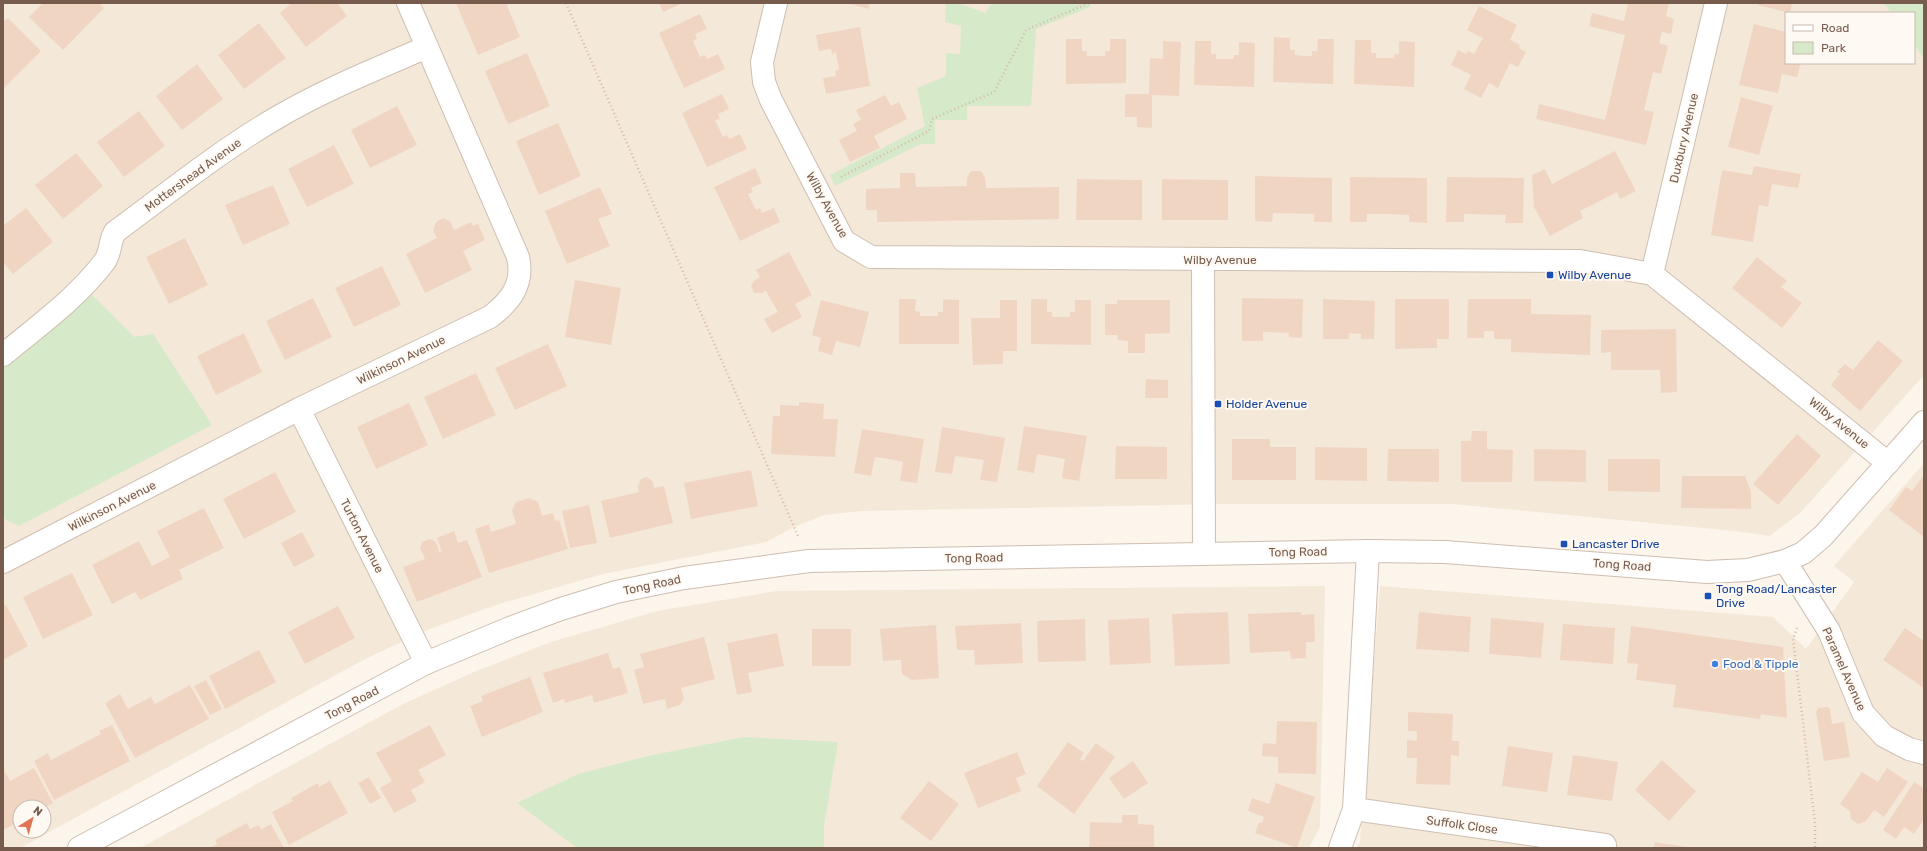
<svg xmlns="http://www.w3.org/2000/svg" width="1927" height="851" viewBox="0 0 1927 851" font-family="Rubik,sans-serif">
<rect width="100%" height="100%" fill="#fcf5eb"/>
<!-- residential -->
<g fill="#f4e8d9" fill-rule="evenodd">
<path d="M3 3H1884L1891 13H1786V63H1914V45L1924 59V375L1801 512 1770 536 1735 531 1453 504H1222L861 511 824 515 794 527 766 542 603 574 499 604 432 628 367 658 20 848H3ZM20 807H44V831H20Z"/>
<path d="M1924 463V848H1357L1360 842 1380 586 1773 617 1806 649 1854 582 1834 566Z"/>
<path d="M1325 586 1320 827 1309 848H140L401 705 474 672 551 642 657 611 777 591Z"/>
</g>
<!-- green -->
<g fill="#d6eac9">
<path d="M946 3H958L985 13 992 3H1090V7L1036 29 1031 106H967V120H935V144H921L835 186 830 175 925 126 917 88 946 76V53L960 54 961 26 945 22Z"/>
<path d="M1884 3H1924V59L1914 45V13H1891Z"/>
<path d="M91 294 134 337 153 334 212 425 19 526 6 520 3 515V368Z"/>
<path d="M744 737 838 742 824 826V848H577L517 803 578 774 648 756Z"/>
</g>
<!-- building -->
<g fill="#f1d5c3">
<path d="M43 3H99L104 8 63 50 29 17Z"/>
<path d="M292 3H337L347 16 306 47 280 13Z"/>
<path d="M456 3H506L520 37 478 55Z"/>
<path d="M659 3H683L663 12Z"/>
<path d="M848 3H870L868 9Z"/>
<path d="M1628 3H1669L1666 16 1674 19 1671 34 1662 32 1659 43 1668 46 1661 74 1653 72 1644 110 1654 112 1646 145 1536 119 1539 104 1605 120 1625 35 1589 26 1592 13 1624 21Z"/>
<path d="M1759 3H1792L1790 13 1758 5Z"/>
<path d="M1479 6 1517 25 1510 40 1520 45 1519 48 1526 52 1518 67 1510 63 1498 88 1489 83 1481 98 1464 89 1471 75 1451 65 1458 50 1466 54 1468 51 1474 54 1483 38 1467 30Z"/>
<path d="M700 14 707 29 695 34 697 39 693 41 700 57 705 55 707 59 718 54 725 69 684 88 659 33Z"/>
<path d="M8 18 41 51 3 89V22Z"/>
<path d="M259 23 286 58 244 89 218 55Z"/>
<path d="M1754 24 1786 32V63H1801L1797 77 1782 74 1778 93 1739 85Z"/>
<path d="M860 27 870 86 826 94 823 78 836 76 835 71 839 70 836 52 832 54 831 49 819 51 816 35Z"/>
<path d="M1274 37 1290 38V50H1295V55L1304 56H1312V51H1317L1318 39H1334L1333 84 1273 82Z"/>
<path d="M1066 39H1082V51H1087V56H1105V51H1110V39H1126V83L1066 84Z"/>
<path d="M1355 40H1371V53H1376V58H1394V54H1399V41L1415 42 1414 87 1354 84Z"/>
<path d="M1163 41 1181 42 1179 96 1152 95V128L1137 127V117H1125V94H1149L1150 58 1163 59Z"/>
<path d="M1195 41H1211V54H1216V59H1234V55H1239V42L1255 43 1254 87 1194 85Z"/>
<path d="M527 53 550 106 508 124 485 71Z"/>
<path d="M197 64 223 99 182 130 156 96Z"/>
<path d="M722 94 729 109 718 114 720 119 715 120 723 137 727 135 729 139 740 134 747 149 707 167 682 113Z"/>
<path d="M885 95 891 106 899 102 907 119 874 136 880 148 850 162 839 140 857 131 853 124 861 120 856 110Z"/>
<path d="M1741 97 1773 106 1759 155 1728 147Z"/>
<path d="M397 106 417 145 370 168 351 130Z"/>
<path d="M139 111 165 146 124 177 97 142Z"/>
<path d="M558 123 581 176 539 195 516 141Z"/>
<path d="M334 145 354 184 307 207 288 169Z"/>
<path d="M1615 151 1636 191 1620 199 1617 192 1598 202 1580 211 1583 218 1550 236 1534 207 1532 175 1545 169 1552 184Z"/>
<path d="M76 153 103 186 63 219 35 185Z"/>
<path d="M1754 166 1801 174 1798 188 1772 184 1768 207 1759 205 1753 242 1711 235 1722 170 1752 175Z"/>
<path d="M755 168 762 183 751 188 753 192 748 194 756 210 760 208 762 213 774 208 780 222 740 241 714 187Z"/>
<path d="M971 171H981L985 178 986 188 1059 187V219L877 222V210H866V189L900 188V173H915L916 187 967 186V178Z"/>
<path d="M1255 176 1332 178V222H1314V214L1273 213 1272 222 1255 221Z"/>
<path d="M1350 177 1427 178V223L1409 222V215L1388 214H1367V222H1350Z"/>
<path d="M1447 177 1524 178 1523 223H1505L1506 215 1464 214V222H1446Z"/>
<path d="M1077 179 1142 180V220H1076Z"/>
<path d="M1162 179 1228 180V220H1162Z"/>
<path d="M273 185 290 224 243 245 225 205Z"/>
<path d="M600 187 612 214 598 219 610 246 567 264 545 211Z"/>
<path d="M26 208 53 242 13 274 3 262V226Z"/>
<path d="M443 218 450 221 454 230 471 222 473 226 478 224 485 240 463 251 472 270 425 293 406 254 437 238 433 230 436 222Z"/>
<path d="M185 238 208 285 169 304 146 257Z"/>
<path d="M789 252 812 295 795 304 802 317 772 333 764 319 778 312 766 291 762 293H754L751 285 755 280 760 277 756 270Z"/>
<path d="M1757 257 1787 281 1781 287 1802 303 1782 328 1732 288Z"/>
<path d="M382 266 401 305 354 327 335 288Z"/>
<path d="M575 280 621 288 611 345 565 337Z"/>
<path d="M313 298 332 337 285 360 266 321Z"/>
<path d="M1242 298 1303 299 1302 338 1289 337V333L1263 332V341H1242Z"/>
<path d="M899 299H916L915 311 920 312V316H938V312H943V299L959 300V344H899Z"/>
<path d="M1031 299H1047V312H1052V317H1070V312H1075V300H1091V345L1031 344Z"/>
<path d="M1323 299 1375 301 1374 339H1361V334L1349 333V339H1323Z"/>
<path d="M1395 299H1449V339H1437V348L1395 349Z"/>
<path d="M1468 299H1531V314L1591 315 1590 355 1511 352V339H1494V331H1484V338H1467Z"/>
<path d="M821 300 869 312 860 347 836 341 832 355 818 351 821 338 812 335Z"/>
<path d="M1000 300H1017V351H1003V364L973 365 971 318H1000Z"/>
<path d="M1117 300H1170V333L1145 334V353H1128V341L1118 340 1117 335H1105V304H1117Z"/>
<path d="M1676 329 1677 392 1661 393 1660 370H1611V352L1601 353V330Z"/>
<path d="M244 333 262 372 216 395 197 356Z"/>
<path d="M1878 340 1903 361 1860 411 1831 385 1840 374 1837 372 1845 364 1853 370Z"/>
<path d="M548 344 567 386 515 410 495 368Z"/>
<path d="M476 373 496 415 443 439 424 397Z"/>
<path d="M1146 379 1168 380V398H1145Z"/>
<path d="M799 402 824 404 823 419H838L835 457 771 454 773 416H780V405L799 406Z"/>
<path d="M409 403 428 445 376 469 357 427Z"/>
<path d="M1024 426 1087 436 1079 481 1062 478 1065 459 1037 454 1034 473 1017 470Z"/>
<path d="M942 427 1005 438 997 482 980 480 984 460 955 456 952 474 935 472Z"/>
<path d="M862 429 924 439 917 483 900 481 903 462 889 459 875 457 871 476 854 473Z"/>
<path d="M1472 431H1487V449L1513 450 1512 482H1461V441H1471Z"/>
<path d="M1797 434 1821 456 1778 505 1753 484Z"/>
<path d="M1232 439H1270V447H1296V480H1232Z"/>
<path d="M1116 446 1167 447V479H1115Z"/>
<path d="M1315 447 1367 448V481L1315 480Z"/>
<path d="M1388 449H1439V482L1387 481Z"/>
<path d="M1534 449 1586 450V482L1534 481Z"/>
<path d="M1608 459H1660V492L1608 491Z"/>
<path d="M751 470 758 506 691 519 684 483Z"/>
<path d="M275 472 296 512 244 539 223 499Z"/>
<path d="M1682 476H1745L1751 492V509L1681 508Z"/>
<path d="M1923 476 1924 477V537L1889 510 1906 487 1912 491Z"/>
<path d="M647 477 653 482 654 488 664 486 673 523 610 538 601 501 639 492 638 486 641 479Z"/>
<path d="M529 498 538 502 542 516 553 513 555 521 559 520 568 549 489 573 475 529 489 524 491 532 516 524 512 510 516 502Z"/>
<path d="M589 505 597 543 570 548 562 511Z"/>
<path d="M204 508 224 548 179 570 183 579 140 600 135 592 112 604 92 565 139 541 152 566 170 557 157 531Z"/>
<path d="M454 531 458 543 467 540 482 577 417 602 403 567 425 559 420 548 422 542 430 539 436 542 439 552 442 551 437 538Z"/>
<path d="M302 532 315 556 294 567 281 543Z"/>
<path d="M72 573 93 615 43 639 23 597Z"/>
<path d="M6 605 28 646 3 660V607Z"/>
<path d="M338 606 355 638 305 664 288 632Z"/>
<path d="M1228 612 1230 664 1175 666 1172 614Z"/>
<path d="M1301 612V615L1314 614 1315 642H1306V658L1291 659 1290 651 1250 653 1248 614Z"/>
<path d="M1419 612 1471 617 1469 652 1416 649Z"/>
<path d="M1149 618 1151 663 1110 665 1108 620Z"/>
<path d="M1491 618 1544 623 1541 658 1489 654Z"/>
<path d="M1085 619 1086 661 1038 662 1037 621Z"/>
<path d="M1021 623 1023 663 975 665 974 650H957L955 626Z"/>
<path d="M1563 624 1615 628 1613 664 1560 660Z"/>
<path d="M936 625 939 678 912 680 902 674 901 660 883 661 880 629Z"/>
<path d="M1631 626 1783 647 1787 718 1761 714 1760 719 1673 707 1676 685 1636 680 1638 664 1627 663Z"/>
<path d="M1905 628 1924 641V688L1883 660Z"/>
<rect x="812" y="629" width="39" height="37"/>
<path d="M777 633 784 666 748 673 752 692 737 695 727 643Z"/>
<path d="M704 637 715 679 681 688 684 698 680 705 667 709 665 699 643 704 634 670 644 667 640 654Z"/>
<path d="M259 650 276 682 225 709 209 676Z"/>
<path d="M608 653 613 669 620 667 628 693 594 703 592 695 565 703 564 699 553 703 543 673Z"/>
<path d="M530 677 543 712 482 737 470 706 483 701 481 696Z"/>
<path d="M206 680 222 709 210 715 194 686Z"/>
<path d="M190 685 209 719 135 758 105 703 120 694 128 709 151 697 155 704Z"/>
<path d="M1827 707 1830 709 1832 724 1844 722 1850 757 1824 761 1816 712 1818 708Z"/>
<path d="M1408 712 1453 714 1452 741H1459V756L1451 755 1450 785 1416 784 1417 758H1407V740L1417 741V731H1408Z"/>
<path d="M1277 721 1317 722 1316 774 1278 773V757L1262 756 1263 743 1276 744Z"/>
<path d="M112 725 130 761 54 800 34 761 48 753 51 760 101 734 99 731Z"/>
<path d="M430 725 446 755 418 770 425 782 411 790 417 801 394 813 380 788 392 781 376 753Z"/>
<path d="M1068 742 1084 753 1080 759 1083 761 1096 743 1115 757 1074 814 1037 786Z"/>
<path d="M1508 746 1553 753 1547 792 1502 786Z"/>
<path d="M1017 752 1026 774 1016 778 1021 791 978 808 964 773Z"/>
<path d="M1573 755 1618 762 1612 801 1567 795Z"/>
<path d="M1662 760 1696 791 1669 821 1635 790Z"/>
<path d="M1133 761 1148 783 1124 799 1109 778Z"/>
<path d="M34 768 53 803 44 808 20 807V821L3 830V769L10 781Z"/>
<path d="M1887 768 1908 782 1884 817 1874 810 1866 821 1858 824 1851 819 1850 811 1840 804 1862 772 1878 782Z"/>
<path d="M369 777 381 798 370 804 358 783Z"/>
<path d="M330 781 348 813 289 845 272 812 293 801 291 798 318 783 319 787Z"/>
<path d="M929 781 959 804 931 841 900 818Z"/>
<path d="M1914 782 1924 788V819L1914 834 1904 827 1896 839 1883 830Z"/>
<path d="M1276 783 1315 797 1297 848 1255 833 1259 822 1262 823 1264 817 1248 811 1252 798 1269 804Z"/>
<path d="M1122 815H1138V824L1154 825V848H1089L1090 822 1122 823Z"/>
<path d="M247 823 250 829 259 825 261 829 271 824 284 848H210L217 844 215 840Z"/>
<path d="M1655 842 1687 847V848H1654Z"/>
</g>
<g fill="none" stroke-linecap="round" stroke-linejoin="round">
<defs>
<g id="minor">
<path d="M776 3 762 62 764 82 771 100 844 241 871 257 1580 261 1652 274 1888 463"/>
<path d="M1203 260 1204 554"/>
<path d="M1652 274 1716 3"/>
<path d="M3 355C39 325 77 298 105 261 111 252 109 242 115 232 168 193 221 150 278 117 326 89 376 69 427 47"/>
<path d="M299 409 426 663"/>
<path d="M1785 561 1829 631 1863 713 1884 736 1909 749 1924 753"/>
<path d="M3 562 299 409 490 317C511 301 524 284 518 257L408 3"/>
<path d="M1354 809 1605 845"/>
<path d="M79 848 426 663 510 628 561 609 616 592 684 578 809 561 1368 551 1445 552 1707 572 1748 570 1785 561 1803 553 1823 536 1924 422"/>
<path d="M1340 848 1354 809 1368 551"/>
</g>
</defs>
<!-- minor casing -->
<use href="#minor" stroke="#cebeb0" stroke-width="24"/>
<!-- path -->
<g stroke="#d7b8a6" stroke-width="2.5" stroke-dasharray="1 3" stroke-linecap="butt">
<path d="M566 3 798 536"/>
<path d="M841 177 929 131 932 119 994 92 1026 30 1089 3"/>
<path d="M1797 628 1793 639 1815 823V848"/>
</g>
<!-- minor -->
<use href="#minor" stroke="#fff" stroke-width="22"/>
</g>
<!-- markers -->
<g fill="#1a4fb4" stroke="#fef9f2" stroke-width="1.5">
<rect x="1546" y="271" width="8" height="8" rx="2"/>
<rect x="1214" y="400" width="8" height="8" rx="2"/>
<rect x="1560" y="540" width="8" height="8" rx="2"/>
<rect x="1704" y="592" width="8" height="8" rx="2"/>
</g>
<circle fill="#3f7fe0" stroke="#fef9f2" stroke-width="1.5" cx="1715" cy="664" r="4"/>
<g text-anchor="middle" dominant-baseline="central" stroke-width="4" stroke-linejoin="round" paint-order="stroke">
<!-- street labels -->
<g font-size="12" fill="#775c4e" stroke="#fef9f2">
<text transform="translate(1684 138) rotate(-77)">Duxbury Avenue</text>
<text transform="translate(193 175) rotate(-36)">Mottershead Avenue</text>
<text transform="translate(827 205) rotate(61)">Wilby Avenue</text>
<text x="1220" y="260">Wilby Avenue</text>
<text transform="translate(401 360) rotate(-26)">Wilkinson Avenue</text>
<text transform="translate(1839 423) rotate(39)">Wilby Avenue</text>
<text transform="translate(112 506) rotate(-27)">Wilkinson Avenue</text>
<text transform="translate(362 536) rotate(63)">Turton Avenue</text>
<text transform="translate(1298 552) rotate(-1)">Tong Road</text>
<text transform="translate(974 558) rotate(-1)">Tong Road</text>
<text transform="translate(1622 565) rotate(4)">Tong Road</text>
<text transform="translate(652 585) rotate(-12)">Tong Road</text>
<text transform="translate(1844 669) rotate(66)">Paramel Avenue</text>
<text transform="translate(352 703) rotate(-28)">Tong Road</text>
<text transform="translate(1462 825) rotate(8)">Suffolk Close</text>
</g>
<!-- transit labels -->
<g font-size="12" fill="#164399" stroke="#fef9f2" text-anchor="start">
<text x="1558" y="275">Wilby Avenue</text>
<text x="1226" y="404">Holder Avenue</text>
<text x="1572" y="544">Lancaster Drive</text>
<text x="1716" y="589">Tong Road/Lancaster<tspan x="1716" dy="14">Drive</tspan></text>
</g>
<!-- shop labels -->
<g font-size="12" fill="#366cbe" stroke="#fef9f2" text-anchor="start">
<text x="1723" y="664">Food &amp; Tipple</text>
</g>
</g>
<!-- border -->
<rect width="1927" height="851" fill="none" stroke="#775c4e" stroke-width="8"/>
<!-- legend -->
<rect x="1785" y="12" width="130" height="52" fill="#fef9f2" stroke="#c8bab0"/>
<rect x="1793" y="25" width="20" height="6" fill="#ffffff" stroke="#c8bab0"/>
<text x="1821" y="32" font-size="12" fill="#775c4e">Road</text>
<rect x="1793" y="42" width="20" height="12" fill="#d6eac9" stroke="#c8bab0"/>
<text x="1821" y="52" font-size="12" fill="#775c4e">Park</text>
<!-- north arrow -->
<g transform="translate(32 819) rotate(37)"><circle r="19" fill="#fef9f2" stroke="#c8bab0"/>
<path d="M0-3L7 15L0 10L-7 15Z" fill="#e17455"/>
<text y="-6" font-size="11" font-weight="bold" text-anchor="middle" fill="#775c4e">N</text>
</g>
</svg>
